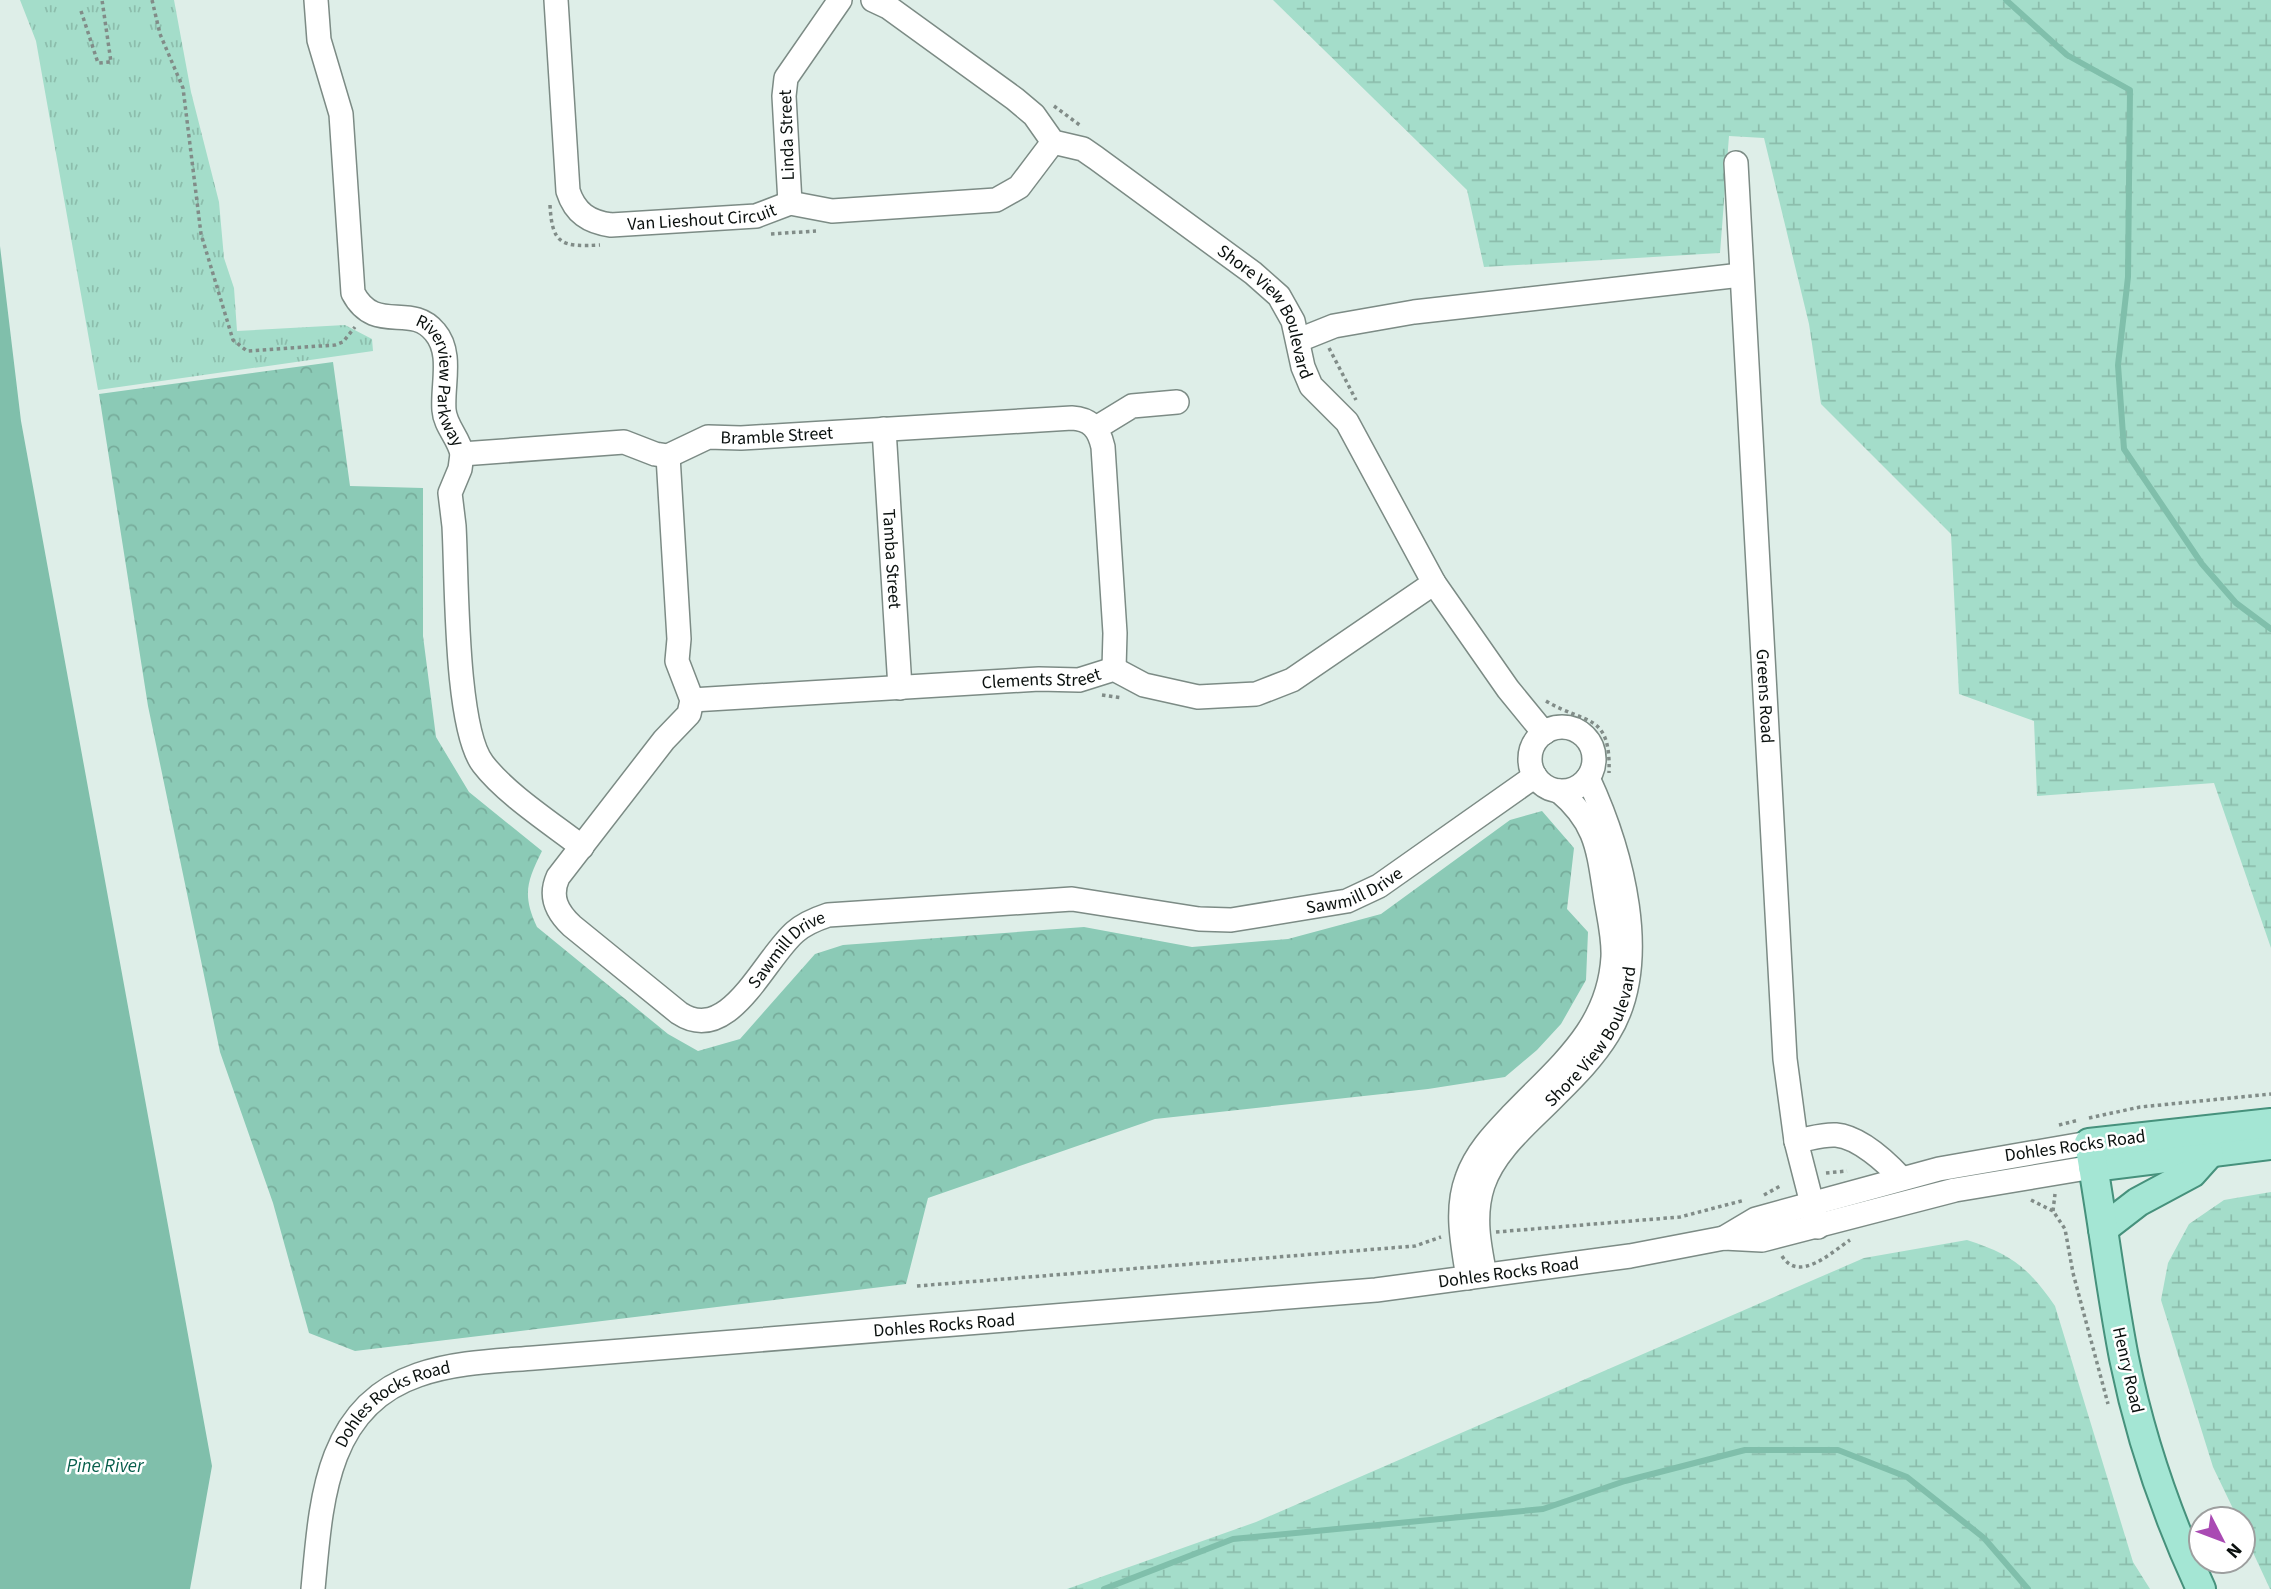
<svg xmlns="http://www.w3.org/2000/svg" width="2271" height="1589" viewBox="0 0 2271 1589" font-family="'Source Sans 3',sans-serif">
<defs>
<pattern id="grass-tufts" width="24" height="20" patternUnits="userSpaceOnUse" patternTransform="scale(1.75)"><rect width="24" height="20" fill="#a4ddca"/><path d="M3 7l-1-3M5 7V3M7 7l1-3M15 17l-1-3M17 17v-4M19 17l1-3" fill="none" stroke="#8cbdac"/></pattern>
<pattern id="forest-crowns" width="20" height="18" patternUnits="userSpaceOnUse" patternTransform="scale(1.75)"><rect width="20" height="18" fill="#8bcab6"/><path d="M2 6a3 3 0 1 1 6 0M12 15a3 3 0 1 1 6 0" fill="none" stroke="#77ac9b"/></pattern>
<pattern id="wetland-marsh" width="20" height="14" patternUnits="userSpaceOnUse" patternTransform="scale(1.75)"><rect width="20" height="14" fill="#a4ddca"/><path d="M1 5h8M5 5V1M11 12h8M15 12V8" fill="none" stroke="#8cbdac"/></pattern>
</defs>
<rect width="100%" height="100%" fill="#deeee8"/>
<!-- grass -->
<path fill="url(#grass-tufts)" d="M20 0H174L191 92 219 202 224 258 234 288 237 331 345 325 372 339 373 351 98 390 36 41Z"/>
<!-- forest -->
<path fill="url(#forest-crowns)" d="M333 362 350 486 423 488V636L436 737 469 792 542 851C527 881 522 895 537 927L668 1034 698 1051 740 1039 815 954 843 945 1084 927 1192 947 1288 939 1381 914 1510 820 1542 811 1574 848 1567 909 1588 932 1586 980 1561 1024 1537 1050 1505 1077 1428 1089 1155 1119 928 1198 906 1284 355 1351 309 1333 273 1203 220 1052 148 706 99 394Z"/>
<!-- wetland -->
<g fill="url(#wetland-marsh)">
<path d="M1273 0H2271V948L2214 783 2037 796 2034 721 1959 694 1951 534 1821 404 1809 324 1764 138 1729 136 1720 253 1484 267 1467 190Z"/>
<path d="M2271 1192V1589H2270L2243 1531V1519H2238L2213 1467 2161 1300 2168 1263 2189 1224 2224 1200Z"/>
<path d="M1967 1240C2011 1254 2029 1268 2055 1306L2133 1562 2150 1589H1067L1256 1522 1864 1258Z"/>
</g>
<!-- water -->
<path fill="#80bfab" d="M0 246 21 421 212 1466 190 1589H0Z"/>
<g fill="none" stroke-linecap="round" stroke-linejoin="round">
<!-- stream -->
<g stroke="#80bfab" stroke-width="6">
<path d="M2006 0 2067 55 2130 90 2128 277 2118 365 2124 449 2202 564 2236 603 2271 629"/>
<path d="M1104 1589 1233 1539 1543 1509 1625 1481 1745 1450H1838L1907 1477 1984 1538 2028 1589"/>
</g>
<defs>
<g id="minor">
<path id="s1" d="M316 0 319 40 341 114 353 293C375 335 411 302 435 332 453 353 442 385 444 410 445 426 459 438 462 454L460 469 450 493 454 526C457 577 455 728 483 764 506 794 551 823 582 847"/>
<path id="s2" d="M556 0 568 191C575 213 589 222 611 225L756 216 790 203 832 211 996 200 1019 187 1053 142"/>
<path id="s3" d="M873 0 888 7 1015 99 1034 115 1053 142 1083 149 1096 158 1253 273 1279 296 1293 321 1303 367 1311 386 1347 422 1434 583 1508 689 1544 733"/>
<path id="s4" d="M1736 163 1785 1059 1796 1141 1818 1227"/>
<path d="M790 203 784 96 786 78 840 0"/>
<path d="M1299 340 1334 326 1414 312 1741 275"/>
<path d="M1096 428 1132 406 1177 402"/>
<path id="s5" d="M884 429 900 688"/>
<path id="s6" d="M462 454 624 442 655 454 668 456 708 437 741 438 1072 418C1091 419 1099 429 1103 447L1115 633 1114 669"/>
<path id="s7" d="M668 456 679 639 677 661 692 700 689 714 664 740 558 877C549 897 557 912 572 926L679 1013C729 1046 763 960 795 932 804 924 816 919 828 915L1072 899 1199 919 1231 920 1347 901 1379 886 1535 776"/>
<path id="s8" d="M692 700 1039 679 1079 680 1114 669 1144 685 1198 697 1256 694 1292 680 1434 583"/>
<circle cx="1562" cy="759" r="32"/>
<path d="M1796 1141C1809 1139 1823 1134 1836 1135 1859 1137 1886 1162 1901 1178"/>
<path d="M1724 1238 1756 1219 1939 1169 2089 1143"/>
<path id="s9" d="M1485 1275C1479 1245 1473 1215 1483 1185 1495 1149 1530 1122 1556 1095 1575 1076 1594 1057 1608 1034 1653 962 1621 849 1588 778"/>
<path d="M1468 1278C1463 1245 1455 1210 1467 1178 1476 1152 1495 1133 1513 1114 1560 1065 1609 1028 1613 957 1614 936 1608 914 1605 893 1598 848 1596 822 1559 791"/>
<path id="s10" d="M313 1589C321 1505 324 1407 418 1375 455 1362 496 1361 534 1358L1376 1290 1630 1256 1724 1238 1762 1240 1955 1190 2093 1167"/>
</g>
<g id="major">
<path d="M2093 1167 2271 1145"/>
<path d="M2103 1229 2138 1202 2192 1173 2209 1154"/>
<path d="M2201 1589C2167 1516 2140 1437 2124 1358 2110 1286 2102 1214 2089 1143L2271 1123"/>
</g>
</defs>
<!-- minor casing -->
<use href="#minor" stroke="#7c8b85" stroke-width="26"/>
<!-- major casing -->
<use href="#major" stroke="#46917c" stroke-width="32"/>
<!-- path -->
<g stroke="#818c88" stroke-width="3.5" stroke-dasharray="3.5 3.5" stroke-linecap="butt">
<path d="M152 0 160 34 183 88 201 234 233 340 247 351 335 345 343 342 355 327"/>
<path d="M81 11 98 63 111 62 102 0"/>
<path d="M1054 106 1081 126"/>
<path d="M550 205C552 245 562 247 600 245"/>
<path d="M771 234 816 231"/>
<path d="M1329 348 1356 400"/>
<path d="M1102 695 1122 698"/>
<path d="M1546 701C1586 725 1611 712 1609 773"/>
<path d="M2089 1118 2140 1107 2271 1094"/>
<path d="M2059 1125 2079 1120"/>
<path d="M1826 1173 1847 1171"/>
<path d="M1764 1195 1782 1185"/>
<path d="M2031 1200 2053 1211 2065 1229 2073 1273 2108 1404"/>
<path d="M2053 1211 2055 1194"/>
<path d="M1496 1232 1680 1217 1745 1200"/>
<path d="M1782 1256C1799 1284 1833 1251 1850 1240"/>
<path d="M917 1286 1415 1246 1441 1237"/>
</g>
<!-- minor -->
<use href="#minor" stroke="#fff" stroke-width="23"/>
<!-- major -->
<use href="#major" stroke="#a4e6d4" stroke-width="28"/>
</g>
<g text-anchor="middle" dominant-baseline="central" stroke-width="5" stroke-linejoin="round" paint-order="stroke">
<!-- street labels -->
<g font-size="18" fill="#0a100e" stroke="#fff">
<text transform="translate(787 135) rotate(-92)">Linda Street</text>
<text stroke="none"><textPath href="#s2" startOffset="341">Van Lieshout Circuit</textPath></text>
<text stroke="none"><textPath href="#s3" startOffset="513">Shore View Boulevard</textPath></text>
<text stroke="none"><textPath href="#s1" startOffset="441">Riverview Parkway</textPath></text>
<text stroke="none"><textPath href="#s6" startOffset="322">Bramble Street</textPath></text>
<text stroke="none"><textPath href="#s5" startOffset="130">Tamba Street</textPath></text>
<text stroke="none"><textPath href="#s8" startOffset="350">Clements Street</textPath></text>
<text stroke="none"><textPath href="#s4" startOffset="534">Greens Road</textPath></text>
<text stroke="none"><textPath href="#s7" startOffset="1390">Sawmill Drive</textPath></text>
<text stroke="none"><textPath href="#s7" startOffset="802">Sawmill Drive</textPath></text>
<text stroke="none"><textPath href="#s9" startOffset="278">Shore View Boulevard</textPath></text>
<text transform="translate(2075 1146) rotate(-8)">Dohles Rocks Road</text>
<text stroke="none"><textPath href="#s10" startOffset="1351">Dohles Rocks Road</textPath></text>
<text stroke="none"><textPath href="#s10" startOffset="784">Dohles Rocks Road</textPath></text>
<text transform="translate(2128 1370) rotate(77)">Henry Road</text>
<text stroke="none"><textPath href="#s10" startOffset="217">Dohles Rocks Road</textPath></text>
</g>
<!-- water labels -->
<g font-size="19" font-style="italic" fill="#085f4c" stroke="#fff">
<text x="105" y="1466">Pine River</text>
</g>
</g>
<!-- north arrow -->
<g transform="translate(2222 1540) rotate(132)"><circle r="33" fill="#ffffff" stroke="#9d9f9f" stroke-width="2"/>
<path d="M0-5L12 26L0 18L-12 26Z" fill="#a94ab3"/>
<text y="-10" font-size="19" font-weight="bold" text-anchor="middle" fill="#0a100e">N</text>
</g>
</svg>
